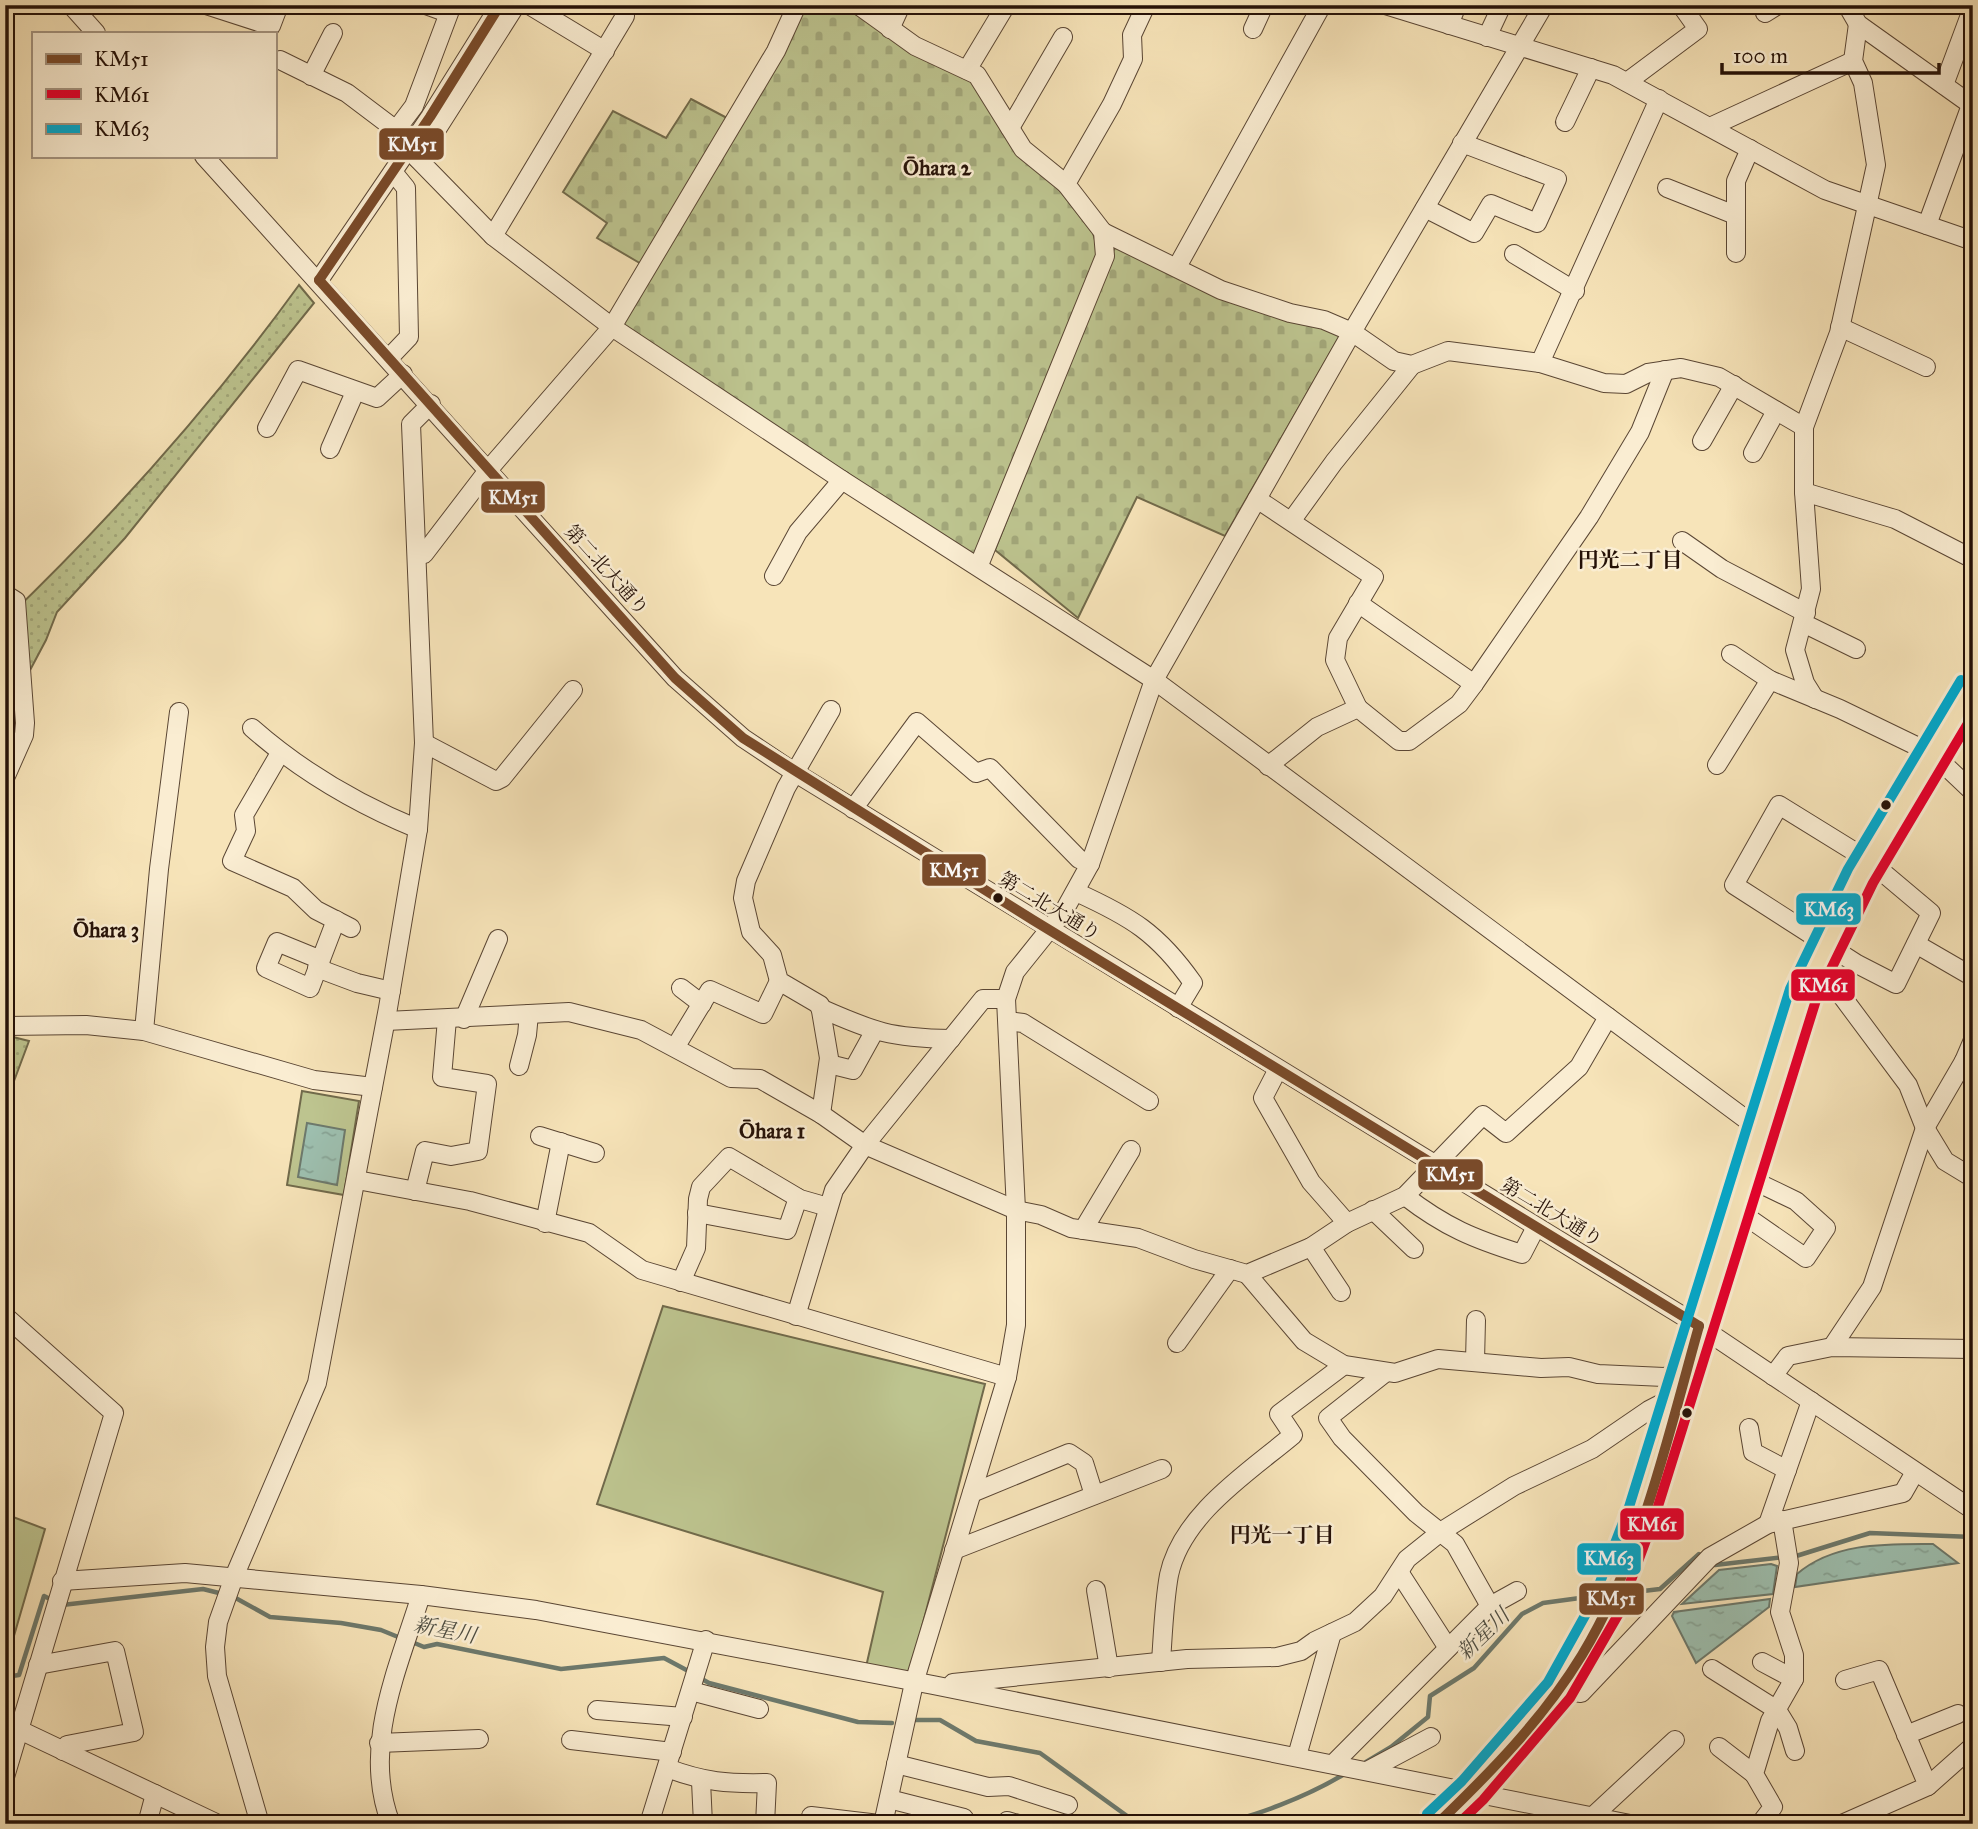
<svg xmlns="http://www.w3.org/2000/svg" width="1978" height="1829" viewBox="0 0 1978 1829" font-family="'IM FELL Great Primer','Noto Serif JP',serif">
<defs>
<pattern id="cemetery-stones" width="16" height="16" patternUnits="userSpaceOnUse" patternTransform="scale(1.75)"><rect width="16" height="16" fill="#bdc48f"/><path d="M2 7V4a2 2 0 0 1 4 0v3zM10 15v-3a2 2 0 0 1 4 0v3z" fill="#a2a77a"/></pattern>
<pattern id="park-dots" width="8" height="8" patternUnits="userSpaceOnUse" patternTransform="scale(1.75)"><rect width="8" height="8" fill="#bdc48f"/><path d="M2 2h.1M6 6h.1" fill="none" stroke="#a2a77a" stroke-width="1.8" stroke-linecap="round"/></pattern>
<pattern id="water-ripples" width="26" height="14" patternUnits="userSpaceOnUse" patternTransform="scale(1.75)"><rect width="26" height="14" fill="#9dbfaf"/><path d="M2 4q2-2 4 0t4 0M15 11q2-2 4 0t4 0" fill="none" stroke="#87a395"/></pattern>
</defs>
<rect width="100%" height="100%" fill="#f7e4b9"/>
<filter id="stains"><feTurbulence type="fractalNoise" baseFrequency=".00286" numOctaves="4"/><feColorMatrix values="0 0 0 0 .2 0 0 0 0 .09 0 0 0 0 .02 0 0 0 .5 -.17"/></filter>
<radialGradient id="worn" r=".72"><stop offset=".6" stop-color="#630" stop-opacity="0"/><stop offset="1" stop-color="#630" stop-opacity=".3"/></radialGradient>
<!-- grass -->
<g fill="#bdc48f" stroke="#716a4b" stroke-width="2">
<path d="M302 1091 359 1101 344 1195 287 1185Z"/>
<path d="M663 1306 985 1384 910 1673 866 1667 883 1592 597 1504Z"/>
<path d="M5 1514 45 1529 9 1653 5 1655Z"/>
</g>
<!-- cemetery -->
<g fill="url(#cemetery-stones)" stroke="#716a4b" stroke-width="2">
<path d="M805 5H842L915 54 972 78 1093 233 1099 254 978 559 620 324Z"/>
<path d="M691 99 727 118 643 265 597 238 607 223 563 192 613 111 666 138Z"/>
<path d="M1116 244 1341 334 1225 536 1137 497 1078 618 995 550Z"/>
</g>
<!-- park -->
<g fill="url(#park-dots)" stroke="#716a4b" stroke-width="2">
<path d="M299 285 314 303 125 538 57 612 46 640 10 708 5 710V620C112 517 212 405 299 285Z"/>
<path d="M5 1035 29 1041 5 1105Z"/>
</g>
<!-- water -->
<g fill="url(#water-ripples)" stroke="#6d796c" stroke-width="2">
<path d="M307 1123 345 1130 337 1185 298 1177Z"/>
<path d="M1933 1544 1958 1563 1795 1587 1797 1574C1834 1542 1887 1544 1933 1544Z"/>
<path d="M1771 1564 1777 1566 1773 1594 1682 1604 1719 1570Z"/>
<path d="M1770 1599 1769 1607 1696 1663 1672 1616 1674 1612Z"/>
</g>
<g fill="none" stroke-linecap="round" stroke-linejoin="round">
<!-- stream -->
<g stroke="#6d796c" stroke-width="4.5">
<path d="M1793 1557 1870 1533 1973 1537"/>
<path d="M1710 1562 1715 1565 1784 1557"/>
<path d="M1618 1594 1660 1589 1699 1554 1703 1557"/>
<path d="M232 1596 270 1617 341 1623 381 1630 403 1639"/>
<path d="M62 1605 203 1589 223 1594"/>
<path d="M412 1642 424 1647 437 1644 561 1669 664 1658 692 1673"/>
<path d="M5 1677 19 1675 44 1596 54 1601"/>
<path d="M700 1678 709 1683 858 1722 892 1723"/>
<path d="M914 1720H940L976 1741 1040 1753 1134 1821 1152 1824"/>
<path d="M1366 1762 1391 1747 1428 1717 1430 1696 1474 1668 1522 1614 1543 1603 1602 1595"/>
<path d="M1211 1824C1250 1820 1312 1794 1346 1773"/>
</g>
<defs>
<g id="minor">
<path d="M71 5 96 33"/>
<path d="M206 5 271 26 279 5"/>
<path d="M426 5 448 13"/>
<path d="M529 5 605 51"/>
<path d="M858 5 915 46 977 75 1023 149 1066 184"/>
<path d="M1385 5 1613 75 1825 190 1973 241"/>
<path d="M1847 5 1858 24 1973 106"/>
<path d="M1765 13 1778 5"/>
<path d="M1449 25 1457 5"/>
<path d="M890 29 901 5"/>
<path d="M1253 29 1264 5"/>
<path d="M1487 37 1502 5"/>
<path d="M280 60 347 93 396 130 414 106 452 5"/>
<path d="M967 70 1006 5"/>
<path d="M311 76 333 33"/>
<path d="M1627 82 1698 29 1681 5"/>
<path d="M1944 85 1973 7"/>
<path d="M1565 122 1591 68"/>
<path d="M1712 126 1853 61"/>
<path d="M1010 128 1063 37"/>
<path d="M408 149 493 236 612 327 842 480 1154 680 1759 1129"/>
<path d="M204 156 675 678 743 738 794 772 1699 1326 1973 1510"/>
<path d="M418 159 516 5"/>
<path d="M1667 188 1735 215"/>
<path d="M1425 208 1474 233 1491 204 1537 223 1557 179 1462 143"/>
<path d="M1927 225 1971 105"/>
<path d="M1103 232 1221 290 1290 313 1324 320 1352 332 1394 361 1412 365 1448 351 1540 363 1604 383 1626 384 1648 373 1681 368 1719 377 1804 427"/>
<path d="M493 236 625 16"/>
<path d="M1736 253V181L1750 149"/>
<path d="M1514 254 1575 291"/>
<path d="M1177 267 1322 5"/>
<path d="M319 280 430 117 500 5"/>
<path d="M1840 327 1926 367"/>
<path d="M389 358 409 337 406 188 393 172"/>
<path d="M1540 363 1659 99"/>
<path d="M267 428 298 370 377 398 403 374"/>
<path d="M1702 441 1734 385"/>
<path d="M330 449 355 392"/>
<path d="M1753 453 1776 411"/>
<path d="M1804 492 1895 519 1973 559"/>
<path d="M1257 499 1374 577 1338 638 1335 660 1358 708"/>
<path d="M1292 520 1334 462 1412 365"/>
<path d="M1682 541 1722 569 1806 613"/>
<path d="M418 555 424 554 489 469 612 327 776 51 797 5"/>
<path d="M979 565 1105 256 1103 232 1066 184 1112 104 1133 59 1132 35 1146 5"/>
<path d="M774 576 798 532 842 480"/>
<path d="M5 594 16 601 25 723 24 735 5 778"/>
<path d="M1358 603 1474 684"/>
<path d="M1803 623 1856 649"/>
<path d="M1731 654 1770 680 1840 709 1933 754 1973 792"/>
<path d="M1815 699 1805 683 1795 650 1811 589 1804 492V427L1839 333 1876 165 1863 83 1853 61 1858 24"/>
<path d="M252 728C302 772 357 804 418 829"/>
<path d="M424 743 496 781 502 778 573 690"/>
<path d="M280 753 244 815 246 831 232 861 293 888 316 910 351 928"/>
<path d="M1717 765 1770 680"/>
<path d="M1268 766 1317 727 1358 708 1399 741H1409L1459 704 1474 684 1589 517 1640 432 1665 370"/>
<path d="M1779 805 1868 860 1931 913 1896 984 1857 964 1734 885Z"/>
<path d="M853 809 917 722 976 773 990 768 1079 859 1090 864"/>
<path d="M1076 892C1131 917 1158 933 1193 983L1178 1008"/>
<path d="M1916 944 1973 977"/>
<path d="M1821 949 1841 995 1908 1085 1925 1128 1945 1161 1973 1178"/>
<path d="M321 960 277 942 266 968 310 988 336 920"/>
<path d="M317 968 357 983 391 991"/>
<path d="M681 988 702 1004"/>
<path d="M1973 1001V1011"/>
<path d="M820 1008C874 1032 891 1038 951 1039"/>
<path d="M464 1019 498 939"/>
<path d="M386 1021 569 1012 641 1030 731 1078 760 1079 821 1114 865 1145 1016 1210 1041 1215 1071 1228 1138 1238 1194 1259 1247 1274 1311 1247 1347 1223 1405 1196 1483 1115 1506 1133 1579 1067 1608 1017"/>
<path d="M1008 1021 1023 1023 1149 1101"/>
<path d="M5 1026 86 1025 144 1031 314 1080 373 1087"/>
<path d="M144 1031 159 869 179 712"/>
<path d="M676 1046 710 990 763 1014 779 981"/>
<path d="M1964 1061 1973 1040"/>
<path d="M829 1064 853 1070 874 1032"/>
<path d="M519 1066 527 1035 529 1014"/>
<path d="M1278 1069 1263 1098 1311 1182 1347 1223"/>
<path d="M821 1114 829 1058 820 1005 779 981 772 955 751 932 743 898 746 881 786 788 831 710"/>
<path d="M540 1136 595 1153"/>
<path d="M357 1180 470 1201 589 1233 642 1270 1007 1377"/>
<path d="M415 1191 425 1151 451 1156 478 1151 487 1084 442 1077 447 1019"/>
<path d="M1405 1196C1445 1227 1474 1239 1522 1254L1536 1227"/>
<path d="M1734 1208 1806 1258 1826 1228 1796 1201 1744 1176"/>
<path d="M1373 1210 1414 1249"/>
<path d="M697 1213 787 1230 798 1198"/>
<path d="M545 1223 561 1142"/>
<path d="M1083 1230 1131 1150"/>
<path d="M1311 1247 1341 1292"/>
<path d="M1247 1274 1304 1341 1344 1365 1395 1373 1438 1359 1541 1368 1569 1367 1598 1374 1664 1377 1685 1374"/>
<path d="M681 1282 696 1248 698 1199 701 1187 729 1157 800 1199 828 1207"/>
<path d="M5 1316 114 1413 5 1777"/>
<path d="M796 1316 834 1190 865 1145 983 999H1006"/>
<path d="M1177 1343 1230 1269"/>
<path d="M1832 1347 1872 1287 1925 1128 1964 1061H1973"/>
<path d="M1475 1361 1476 1320"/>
<path d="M1385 1373 1328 1418 1342 1438 1416 1513 1455 1544 1490 1606"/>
<path d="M1773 1376 1788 1356 1832 1347 1973 1349"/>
<path d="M1749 1428 1753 1452 1787 1470"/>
<path d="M972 1493 1069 1453 1084 1463 1094 1495"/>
<path d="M1768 1524 1811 1401"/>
<path d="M954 1550 1162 1469"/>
<path d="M1399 1572 1448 1648"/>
<path d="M62 1581 185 1573 421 1595 536 1610 933 1685 1630 1824"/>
<path d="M1096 1590 1109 1668"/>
<path d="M1161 1662C1163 1633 1164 1603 1169 1575 1182 1514 1249 1472 1293 1435L1279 1414 1344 1365"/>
<path d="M1762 1662 1794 1679"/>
<path d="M38 1665 115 1651 134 1732 67 1745 63 1751"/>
<path d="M1712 1669 1777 1710 1788 1728 1795 1751"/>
<path d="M953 1683 1187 1659 1277 1657 1301 1651 1315 1641 1355 1622 1383 1596 1407 1559 1442 1531 1514 1486 1592 1449 1649 1410 1678 1395"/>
<path d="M1559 1690 1581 1693 1710 1557 1768 1524 1903 1493 1915 1472"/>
<path d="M691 1691 759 1709"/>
<path d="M597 1710 683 1717"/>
<path d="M5 1723 218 1824"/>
<path d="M1906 1735 1958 1714"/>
<path d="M571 1740 672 1752"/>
<path d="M379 1743 479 1739"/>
<path d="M1719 1747 1754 1774"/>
<path d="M1297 1756 1332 1633"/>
<path d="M896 1764 988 1787 1009 1786 1068 1805"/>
<path d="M1333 1764 1490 1606 1517 1591"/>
<path d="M667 1768C704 1782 728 1784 767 1783L765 1824"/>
<path d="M1367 1771 1431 1737"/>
<path d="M701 1781 703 1824"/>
<path d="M1928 1786 1973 1746"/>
<path d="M889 1799 964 1818"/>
<path d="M811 1816 879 1824"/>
<path d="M1592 1817 1675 1740"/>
<path d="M147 1824 155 1794"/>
<path d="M260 1824 217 1676 215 1647 218 1622 234 1577 317 1383 388 1008 418 829 424 743 411 424 431 404"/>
<path d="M391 1824C361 1747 398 1669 421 1595"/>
<path d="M649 1824 706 1640"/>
<path d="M883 1824 914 1683 1007 1377 1016 1325V1210L1006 999 1015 972 1064 911 1090 864 1154 680 1352 332 1544 5"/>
<path d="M1006 1824 1007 1821 1018 1824"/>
<path d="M1760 1824 1773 1807 1754 1774 1770 1721 1794 1679V1655L1780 1612 1789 1563 1782 1520"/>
<path d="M1842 1824 1928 1786 1879 1670 1845 1680"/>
</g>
<path id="major" d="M1437 1824 1472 1791 1559 1690 1605 1609 1642 1512 1803 995C1847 885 1913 788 1973 687"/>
</defs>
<!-- minor casing -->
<use href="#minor" stroke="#5a4634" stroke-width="20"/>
<!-- major casing -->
<use href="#major" stroke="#251107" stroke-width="24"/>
<!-- minor -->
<use href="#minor" stroke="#faedd2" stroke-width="18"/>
<!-- major -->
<use href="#major" stroke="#f7e4b9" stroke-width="21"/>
<defs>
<g id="bus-1">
<path d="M319 280 675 678 743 738 1033 920 1699 1326"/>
<path d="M319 280 430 117 500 5"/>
<path d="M1437 1824C1491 1772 1543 1719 1582 1655 1642 1556 1668 1436 1699 1326"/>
</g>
<path id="bus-2" d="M1458 1824 1483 1800 1570 1698 1618 1615 1655 1516 1816 1000 1873 883 1973 715"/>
<path id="bus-3" d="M1427 1814 1462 1781 1548 1682 1592 1603 1629 1507 1790 989 1848 869 1961 680"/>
</defs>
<!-- bus-1 casing -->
<use href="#bus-1" stroke="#faedd2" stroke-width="16"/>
<!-- bus-2 casing -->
<use href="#bus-2" stroke="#faedd2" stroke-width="16"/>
<!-- bus-3 casing -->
<use href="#bus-3" stroke="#faedd2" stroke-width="16"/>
<!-- bus-1 -->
<use href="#bus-1" stroke="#7a4b2a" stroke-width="10"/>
<!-- bus-2 -->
<use href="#bus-2" stroke="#e4002b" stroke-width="10"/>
<!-- bus-3 -->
<use href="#bus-3" stroke="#00a9ce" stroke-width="10"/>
</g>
<!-- markers -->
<g fill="#251107" stroke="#faedd2" stroke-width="2.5">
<circle cx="1886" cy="805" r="6"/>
<circle cx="998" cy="898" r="6"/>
<circle cx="1687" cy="1413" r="6"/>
</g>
<g text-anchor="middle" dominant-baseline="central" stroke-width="5" stroke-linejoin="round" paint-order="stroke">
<!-- street labels -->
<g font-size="19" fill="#251107" stroke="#faedd2">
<text transform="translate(607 570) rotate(48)">第二北大通り</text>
<text transform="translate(1050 906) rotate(31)">第二北大通り</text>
<text transform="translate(1552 1212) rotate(31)">第二北大通り</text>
</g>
<!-- neighbourhood labels -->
<g font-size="21" font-weight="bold" fill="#251107" stroke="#faedd2">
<text x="937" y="168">Ōhara 2</text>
<text x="1630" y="560">円光二丁目</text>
<text x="106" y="930">Ōhara 3</text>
<text x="772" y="1131">Ōhara 1</text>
<text x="1282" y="1535">円光一丁目</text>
</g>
<!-- water labels -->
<g font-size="21" font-style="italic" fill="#4f4e42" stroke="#faedd2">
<text transform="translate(445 1630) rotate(11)">新星川</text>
<text transform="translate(1483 1634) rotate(-44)">新星川</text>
</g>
</g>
<g stroke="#faedd2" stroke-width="2.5">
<rect x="378" y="127" width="67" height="34" rx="7" fill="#7a4b2a"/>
<rect x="480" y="480" width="66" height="34" rx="7" fill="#7a4b2a"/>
<rect x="921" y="853" width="66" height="34" rx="7" fill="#7a4b2a"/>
<rect x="1795" y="892" width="67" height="34" rx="7" fill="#00a9ce"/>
<rect x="1790" y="968" width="66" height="34" rx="7" fill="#e4002b"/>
<rect x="1417" y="1158" width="67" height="33" rx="7" fill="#7a4b2a"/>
<rect x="1619" y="1507" width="66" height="34" rx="7" fill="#e4002b"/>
<rect x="1576" y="1542" width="66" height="34" rx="7" fill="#00a9ce"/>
<rect x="1578" y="1582" width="67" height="34" rx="7" fill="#7a4b2a"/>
</g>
<g font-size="19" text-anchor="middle" font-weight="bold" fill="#fff">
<text x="412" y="151">KM51</text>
<text x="513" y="504">KM51</text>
<text x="954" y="877">KM51</text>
<text x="1829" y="916">KM63</text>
<text x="1823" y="992">KM61</text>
<text x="1450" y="1181">KM51</text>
<text x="1652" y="1531">KM61</text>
<text x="1609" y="1565">KM63</text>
<text x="1611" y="1605">KM51</text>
</g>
<!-- margin -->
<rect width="1978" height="1829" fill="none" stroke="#f7e4b9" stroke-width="28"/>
<rect x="7" y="7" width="1964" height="1815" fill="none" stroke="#251107" stroke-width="3.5"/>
<rect x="14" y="14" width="1950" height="1801" fill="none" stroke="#251107" stroke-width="2"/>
<!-- legend -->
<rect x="32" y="32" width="245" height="126" fill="#faedd2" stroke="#a59581" stroke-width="2"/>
<rect x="46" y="54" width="35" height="10" fill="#7a4b2a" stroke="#a59581" stroke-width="2"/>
<text x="94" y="66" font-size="21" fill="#251107">KM51</text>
<rect x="46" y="89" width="35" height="10" fill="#e4002b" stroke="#a59581" stroke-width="2"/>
<text x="94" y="102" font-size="21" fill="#251107">KM61</text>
<rect x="46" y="124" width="35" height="10" fill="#00a9ce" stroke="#a59581" stroke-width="2"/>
<text x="94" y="136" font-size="21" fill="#251107">KM63</text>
<!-- scale -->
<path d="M1722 63v10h217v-10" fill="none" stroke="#251107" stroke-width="3.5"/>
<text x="1733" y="63" font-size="21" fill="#251107" stroke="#faedd2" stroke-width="5" paint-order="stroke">100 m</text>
<rect width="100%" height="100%" filter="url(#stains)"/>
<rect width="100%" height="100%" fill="url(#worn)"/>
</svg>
